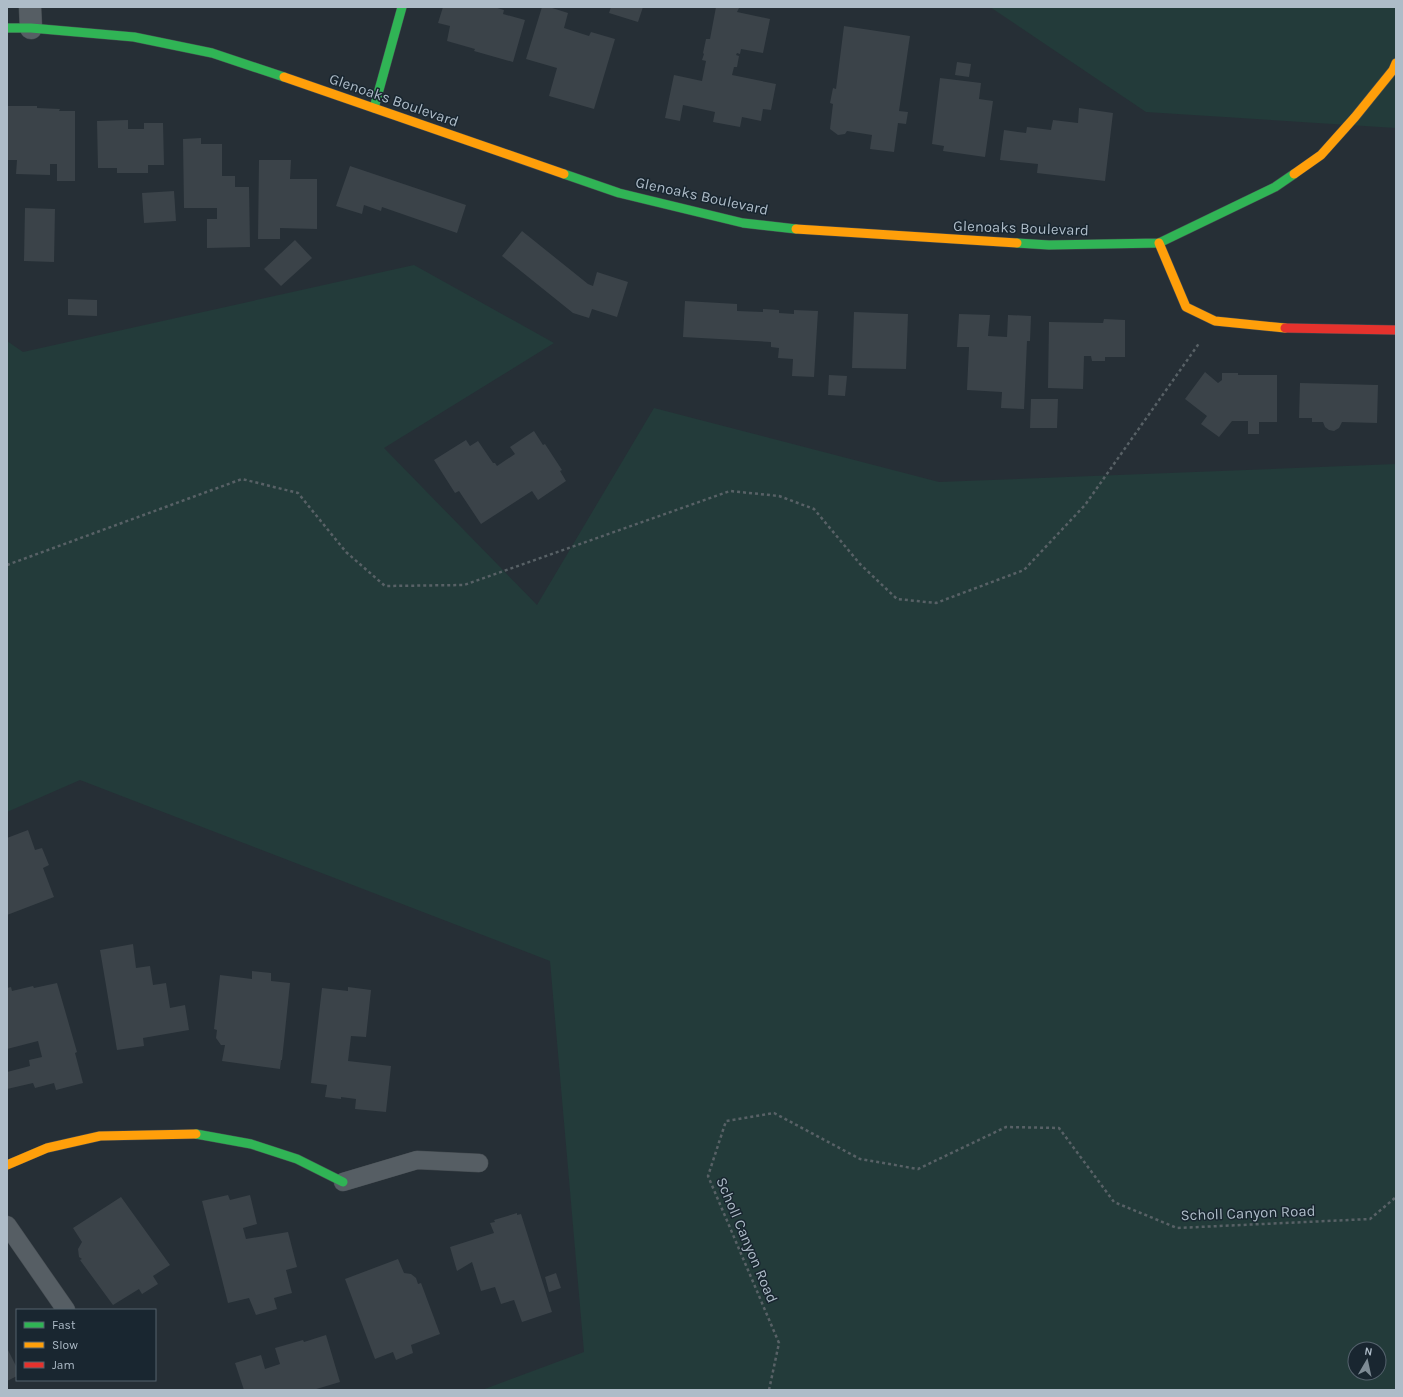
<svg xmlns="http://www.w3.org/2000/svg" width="1403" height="1397" viewBox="0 0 1403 1397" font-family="Karla,sans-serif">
<rect width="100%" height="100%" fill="#262f36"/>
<!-- green -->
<g fill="#233b3a" fill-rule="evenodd">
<path d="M990 7H1396V128L1146 112Z"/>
<path d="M414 265 554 343 384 448 537 605 654 408 939 482 1396 464V1390H482L584 1352 550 961 80 780 7 812V341L23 352ZM1355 1349H1379V1373H1355Z"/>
</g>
<!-- building -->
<g fill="#3b4349">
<path d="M443 7H494L504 10 503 14 525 20 513 62 474 51 475 49 447 41 450 26 438 23Z"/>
<path d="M542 7H549L568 13 564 28 589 36 591 32 615 39 594 109 549 96 557 68 526 59Z"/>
<path d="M611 7H643L638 22 609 13Z"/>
<path d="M716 7H735L739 8 737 12 770 19 763 53 741 49 740 54 737 53 736 55 739 56 737 67H734L732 75 776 84 771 110 763 109 761 121 742 117 740 127 713 122 715 112 683 105 680 121 665 118 674 75 702 81 706 61 702 60 704 54 703 53 706 39H710Z"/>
<path d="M844 26 910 36 899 111 908 112 906 124 898 123 894 152 870 149 872 135 847 131 845 134 838 135 830 129 833 104 830 103 833 88 836 89Z"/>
<path d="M957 62 971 64 969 77 955 75Z"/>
<path d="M940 78 981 83 979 99 993 101 985 157 943 151 944 146 932 144Z"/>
<path d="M7 106H37V108L60 109 59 111H75V181H57V164H50V175L16 174 17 160H7Z"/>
<path d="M1079 108 1113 113 1105 181 1037 173 1038 164 1000 160 1004 130 1026 133 1027 127 1051 130 1053 120 1078 123Z"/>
<path d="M128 120V129H144V123H163L164 165H148V173H117V168H98L97 121Z"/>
<path d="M201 138V144H222V176H235V187H249L250 247 207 248V219H217V208H184L183 139Z"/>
<path d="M259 160H291L290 179H317V229L280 228V239H258Z"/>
<path d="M350 166 466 205 457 233 382 207 381 211 364 205 362 214 336 206Z"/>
<path d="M174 191 176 221 144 223 142 193Z"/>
<path d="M25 208 55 209 54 262 24 261Z"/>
<path d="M522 231 588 284 593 286 597 272 628 282 617 317 592 309 589 318 573 313 502 256Z"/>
<path d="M295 240 312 258 281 286 264 269Z"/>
<path d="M68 299 97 300V316L68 315Z"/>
<path d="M685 301 737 304V311L763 312V309L779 310V313L794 314V310L818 311 814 377 792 376 793 359 778 358 779 348 771 347V342L683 337Z"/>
<path d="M854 312 908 314 906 369 852 368Z"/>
<path d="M959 314 990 315 988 336 1007 337 1008 315 1031 316 1030 341H1027L1024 409 1001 408 1002 392 967 390 969 347H957Z"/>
<path d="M1104 319 1125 320V357H1105V361H1092L1091 356H1084L1083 389 1048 388 1049 322 1103 323Z"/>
<path d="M1205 372 1218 383 1222 380V373H1238V375H1277V422H1259V434H1248V421H1232L1219 437 1201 424 1207 416 1185 399Z"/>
<path d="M829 375 847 376 845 396 828 395Z"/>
<path d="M1300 383 1378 385 1377 423 1342 422 1339 428 1334 431 1329 430 1325 427 1323 422H1312V418H1299Z"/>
<path d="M1031 399H1058L1057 428H1030Z"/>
<path d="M534 431 543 445 545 444 562 470 560 471 566 481 538 500 532 491 481 524 459 491 455 493 434 460 466 440 470 446 478 441 493 463H495L497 466 515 454 510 447Z"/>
<path d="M28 830 35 850 42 848 49 865 43 868 54 897 7 915V838Z"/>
<path d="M133 944 136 968 150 966 153 985 166 983 170 1008 185 1005 189 1030 143 1038 144 1046 117 1050 100 950Z"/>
<path d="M252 971 271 973V981L290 983 282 1060H281L280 1069 222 1061 225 1045H221L216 1038 217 1030 214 1029 220 975 252 979Z"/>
<path d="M57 983 77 1052 75 1053 83 1083 56 1090 54 1083 35 1088 33 1083 7 1089V1072L30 1066 29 1060 42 1057 38 1041 7 1049V988L11 987 12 991 33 986 34 988Z"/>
<path d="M348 987 371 990 366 1037 351 1036 348 1061 391 1066 386 1112 355 1109 356 1099 341 1097V1099L325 1097 327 1085 311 1083 322 988 348 991Z"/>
<path d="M228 1195 230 1200 250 1195 257 1224 243 1228 246 1239 288 1232 297 1267 286 1270 292 1293 274 1298 277 1309 256 1315 249 1298 228 1303 202 1201Z"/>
<path d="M121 1197 170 1265 153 1276 158 1284 142 1294 139 1289 113 1305 80 1260 82 1259 79 1257 78 1249 82 1242 73 1228Z"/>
<path d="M517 1213V1215L521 1214 552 1312 522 1322 514 1300 501 1304 495 1287 481 1291 472 1262 457 1271 450 1247 494 1233 490 1223 495 1222 494 1220Z"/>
<path d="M398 1259 404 1273 411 1274 416 1278 418 1284 421 1283 440 1334 411 1345 413 1353 396 1360 393 1352 375 1359 345 1279Z"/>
<path d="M556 1273 561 1288 549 1292 545 1277Z"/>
<path d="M326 1335 340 1382 313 1390H244L235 1363 261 1355 265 1369 280 1364 275 1348 303 1340 304 1342Z"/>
<path d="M7 1348 17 1368V1376L7 1381Z"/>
</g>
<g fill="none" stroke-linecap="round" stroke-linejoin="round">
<defs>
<g id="lane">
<path d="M343 1182 417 1160 479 1163"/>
<path d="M7 1225 66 1310"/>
</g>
<path id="street" d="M30 7 31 28"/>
<g id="fast">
<path d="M7 28H31L134 37 212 53 284 77"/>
<path d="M374 108 402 7"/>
<path d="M564 174 619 193 743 223 796 229"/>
<path d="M1017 243 1049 245 1159 243 1275 187 1294 174"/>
<path d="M196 1134 251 1144 297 1159 343 1182"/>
</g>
<g id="slow">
<path d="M284 77 564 174"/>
<path d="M1294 174 1321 155 1355 117 1393 70 1396 63"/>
<path d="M796 229 1017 243"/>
<path d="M1159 243 1186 307 1215 321 1285 328"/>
<path d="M7 1165 47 1148 100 1136 196 1134"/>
</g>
<path id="jam" d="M1285 328 1396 330"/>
</defs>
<!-- lane casing -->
<use href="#lane" stroke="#444b50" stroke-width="19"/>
<!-- street casing -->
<use href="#street" stroke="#444b50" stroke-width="23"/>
<!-- fast casing -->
<use href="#fast" stroke="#444b50" stroke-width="10"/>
<!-- slow casing -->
<use href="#slow" stroke="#444b50" stroke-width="10"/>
<!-- jam casing -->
<use href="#jam" stroke="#444b50" stroke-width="10"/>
<!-- path -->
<g stroke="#586166" stroke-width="2.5" stroke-dasharray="3 3" stroke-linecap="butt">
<path d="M7 565 242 479 298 493 346 552 385 586 464 585 730 491 779 496 814 509 860 564 897 599 936 603 1024 570 1085 505 1200 342"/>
<path d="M769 1390 779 1343 708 1176 726 1121 774 1113 860 1159 918 1169 1006 1127 1059 1128 1114 1202 1177 1228 1370 1219 1396 1197"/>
</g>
<!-- lane -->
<use href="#lane" stroke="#565e64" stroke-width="18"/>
<!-- street -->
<use href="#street" stroke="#565e64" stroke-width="22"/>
<!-- fast -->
<use href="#fast" stroke="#30b455" stroke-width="9"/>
<!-- slow -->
<use href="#slow" stroke="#ff9f0a" stroke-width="9"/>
<!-- jam -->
<use href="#jam" stroke="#e5322d" stroke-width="9"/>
</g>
<g text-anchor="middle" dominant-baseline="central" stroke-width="3" stroke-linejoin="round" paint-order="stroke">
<!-- street labels -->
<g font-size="15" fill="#aebcc8" stroke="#192630">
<text transform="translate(394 100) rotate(19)">Glenoaks Boulevard</text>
<text transform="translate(702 196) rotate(12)">Glenoaks Boulevard</text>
<text transform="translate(1021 228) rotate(2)">Glenoaks Boulevard</text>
<text transform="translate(1248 1213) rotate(-2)">Scholl Canyon Road</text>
<text transform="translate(747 1240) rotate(67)">Scholl Canyon Road</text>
</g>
</g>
<!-- border -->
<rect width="1403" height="1397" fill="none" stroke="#aebcc8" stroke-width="16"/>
<!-- legend -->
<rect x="16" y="1309" width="140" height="72" fill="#192630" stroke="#55626d"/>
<rect x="24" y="1322" width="20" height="6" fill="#30b455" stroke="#55626d"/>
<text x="52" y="1329" font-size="12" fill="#aebcc8">Fast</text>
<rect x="24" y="1342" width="20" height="6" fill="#ff9f0a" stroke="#55626d"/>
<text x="52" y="1349" font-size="12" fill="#aebcc8">Slow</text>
<rect x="24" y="1362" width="20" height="6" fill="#e5322d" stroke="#55626d"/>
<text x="52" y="1369" font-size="12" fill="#aebcc8">Jam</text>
<!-- north arrow -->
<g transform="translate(1367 1361) rotate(9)"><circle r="19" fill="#192630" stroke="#55626d"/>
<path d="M0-3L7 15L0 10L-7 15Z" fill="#7e8b95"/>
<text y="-6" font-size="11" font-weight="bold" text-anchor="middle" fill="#aebcc8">N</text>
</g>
</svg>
